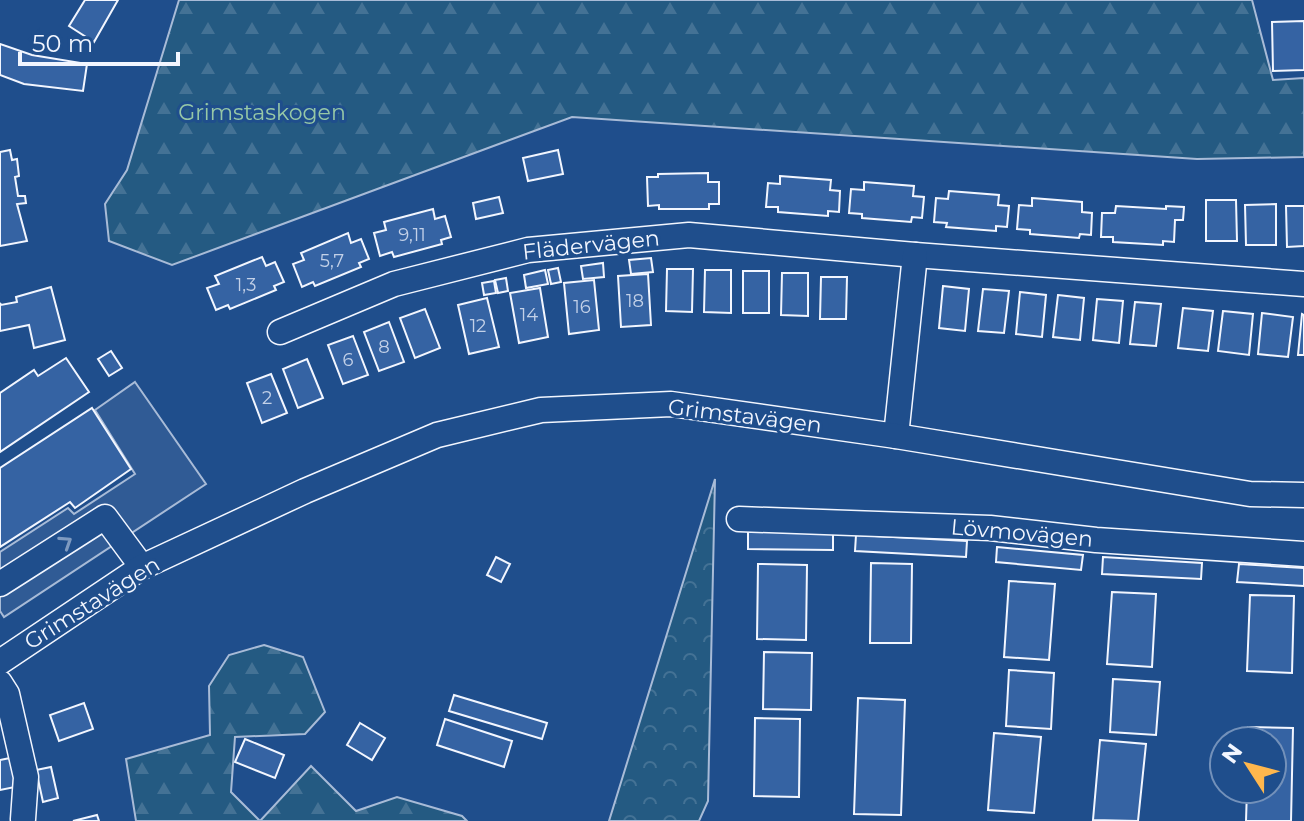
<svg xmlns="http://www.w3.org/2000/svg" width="1304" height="821" viewBox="0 0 1304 821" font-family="Montserrat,sans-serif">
<defs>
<pattern id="forest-firs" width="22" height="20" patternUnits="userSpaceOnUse" patternTransform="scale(2)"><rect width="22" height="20" fill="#245a82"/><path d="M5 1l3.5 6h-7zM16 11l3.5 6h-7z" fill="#447295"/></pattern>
<pattern id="park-crowns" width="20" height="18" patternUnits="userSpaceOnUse" patternTransform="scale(2)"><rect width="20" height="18" fill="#245a82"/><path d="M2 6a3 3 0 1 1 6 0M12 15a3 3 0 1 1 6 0" fill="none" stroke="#447295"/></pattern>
</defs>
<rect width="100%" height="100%" fill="#1f4e8c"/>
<!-- forest -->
<g fill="url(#forest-firs)" stroke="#a8bbd7" stroke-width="2">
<path d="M179 0H1252L1273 80 1304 78V157L1197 159 572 117 172 265 109 241 105 204 127 170Z"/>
<path d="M264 645 303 657 325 712 305 734 235 737 231 792 260 821 311 766 356 811 397 797 462 816 467 821H136L126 759 210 735 209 686 229 655Z"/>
</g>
<!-- park -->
<path fill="url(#park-crowns)" stroke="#a8bbd7" stroke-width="2" d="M715 479 708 801 699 821H609Z"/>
<!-- parking -->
<path fill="#305b95" stroke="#a8bbd7" stroke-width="2" d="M135 382 206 484 4 617 0 611V552L68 508 74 514 135 474 95 410Z"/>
<!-- building -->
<g fill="#3563a3" stroke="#f2f6ff" stroke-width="2">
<path d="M85 0H118L94 42 69 26Z"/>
<path d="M1304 21V70L1273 71 1272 22Z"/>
<path d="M0 44 32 55 87 64 83 91 24 84 0 75Z"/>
<path d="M10 150 12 160 17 159 19 176 15 177 18 196H25L26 203 17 204 27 241 0 246V152Z"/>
<path d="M558 150 563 174 528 181 523 158Z"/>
<path d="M708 173V182H719V204H709V209H659V205L648 206 647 177H658V174Z"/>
<path d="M780 176 831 180 830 190 840 191 839 212 828 211V216L778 212V207H766L768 183 780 184Z"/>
<path d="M864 182 914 186 913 196 924 197 922 218 912 217 911 222 862 218V214L849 213 851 189 864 190Z"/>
<path d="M949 191 999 195 998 205 1009 206 1007 227 996 226V231L946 227 947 223 934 222 936 198 948 199Z"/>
<path d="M499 197 503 213 476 219 473 203Z"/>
<path d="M1032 198 1082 202V212L1092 213 1091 235 1080 234 1079 238 1030 234V230L1017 229 1019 205 1032 206Z"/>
<path d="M1206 200H1236L1237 241H1206Z"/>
<path d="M1276 204V245H1246L1245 205Z"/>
<path d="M1116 206 1166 209V206L1184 207 1183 220H1175L1174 242 1163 241V245L1113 242V237H1101L1102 213H1115Z"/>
<path d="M1286 206H1304V246L1287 247Z"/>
<path d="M433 209 435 219 445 216 451 237 441 240 442 244 394 257 392 252 380 256 374 233 386 230 384 222Z"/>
<path d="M348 233 351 243 361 239 369 259 359 263 361 267 315 286 313 282 302 287 293 264 304 260 301 253Z"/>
<path d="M262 257 266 266 275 262 284 282 274 286 276 290 230 309 228 305 216 310 207 288 219 284 215 276Z"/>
<path d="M651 258 653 272 631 274 629 260Z"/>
<path d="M603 263 604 277 583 279 581 266Z"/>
<path d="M558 268 561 282 551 284 548 270Z"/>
<path d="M667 269H693L692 312 666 311Z"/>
<path d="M545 270 548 284 526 288 524 275Z"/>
<path d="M705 270H731V313L704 312Z"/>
<rect x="743" y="271" width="26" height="42"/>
<path d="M782 273H808V316L781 315Z"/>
<path d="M648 274 651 325 621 327 618 276Z"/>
<path d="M821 277H847L846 319H820Z"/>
<path d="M506 278 508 291 498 293 495 280Z"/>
<path d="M594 280 599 330 569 334 564 283Z"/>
<path d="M494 281 496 293 484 295 482 283Z"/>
<path d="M943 286 969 289 965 331 939 328Z"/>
<path d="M51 287 65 340 34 348 29 325 0 331V303L1 305 17 302 16 297Z"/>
<path d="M540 288 548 337 519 343 510 293Z"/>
<path d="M983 289 1009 291 1004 333 978 331Z"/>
<path d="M1020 292 1046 295 1042 337 1016 334Z"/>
<path d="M1058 295 1084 298 1080 340 1053 337Z"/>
<path d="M487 298 499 347 469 354 458 305Z"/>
<path d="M1097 299 1123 301 1119 343 1093 340Z"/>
<path d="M1135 302 1161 304 1156 346 1130 344Z"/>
<path d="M1183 308 1213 311 1208 351 1178 348Z"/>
<path d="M425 309 440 348 415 358 400 318Z"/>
<path d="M1223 311 1253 314 1249 355 1218 351Z"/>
<path d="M1262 313 1293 317 1288 357 1258 354Z"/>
<path d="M1302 314 1304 315V355H1298Z"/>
<path d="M389 322 404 362 379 371 364 332Z"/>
<path d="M353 336 368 375 343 384 328 345Z"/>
<path d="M111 351 122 368 109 376 98 359Z"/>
<path d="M66 358 89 392 0 452V393L34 370 38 376Z"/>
<path d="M307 359 323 398 298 408 283 369Z"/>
<path d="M271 374 287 413 262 423 247 383Z"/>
<path d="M92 408 131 469 75 508 70 502 0 547V468Z"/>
<path d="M748 531 833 532V550L748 549Z"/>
<path d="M856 535 967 541 966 557 855 551Z"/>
<path d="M997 547 1083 555 1081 570 996 562Z"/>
<path d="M496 557 510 564 501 582 487 575Z"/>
<path d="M1103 557 1202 563 1201 579 1102 574Z"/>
<path d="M871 563 912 564 911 643H870Z"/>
<path d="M758 564 807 565 806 640 757 639Z"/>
<path d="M1239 564 1304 568V586L1237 582Z"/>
<path d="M1009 581 1055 584 1049 660 1004 657Z"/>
<path d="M1112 592 1156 594 1152 667 1107 664Z"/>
<path d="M1250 595 1294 596 1292 673 1247 671Z"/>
<path d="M764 652 812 653 811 710 763 709Z"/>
<path d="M1009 670 1054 673 1051 729 1006 726Z"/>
<path d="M1113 679 1160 682 1156 735 1110 732Z"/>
<path d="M454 695 547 723 542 739 449 711Z"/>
<path d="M858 698 905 700 901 815 854 814Z"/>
<path d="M84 703 93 729 59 741 50 715Z"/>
<path d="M755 718 800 719 799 797 754 796Z"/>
<path d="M445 719 512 741 504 767 437 745Z"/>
<path d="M360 723 385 738 372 760 347 745Z"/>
<path d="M1248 727 1293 728 1291 821H1246L1247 789H1272V741H1248Z"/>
<path d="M994 733 1041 737 1034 813 988 810Z"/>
<path d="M245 739 284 755 275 778 235 762Z"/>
<path d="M1100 740 1146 744 1138 821 1093 820Z"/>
<path d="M15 757 20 786 0 790V760Z"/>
<path d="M51 767 58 798 43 802 36 770Z"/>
<path d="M97 815 99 821H73Z"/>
</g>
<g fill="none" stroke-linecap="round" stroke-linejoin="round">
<defs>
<g id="minor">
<path d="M280 332 394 284 528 250 689 235 915 255 1304 284"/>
<path d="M896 436 915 255"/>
<path d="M739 519 990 528 1096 540 1304 554"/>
<path d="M0 584 105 517 142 567"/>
<path d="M0 662 142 567 305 491 437 435 541 410 671 404 896 436 1250 494 1304 495"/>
<path d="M0 683 7 694 26 777 23 819"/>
</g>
</defs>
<!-- minor casing -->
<use href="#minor" stroke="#f2f6ff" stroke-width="27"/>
<!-- minor -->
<use href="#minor" stroke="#1f4e8c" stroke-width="24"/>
</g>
<!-- one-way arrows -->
<defs><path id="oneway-chevron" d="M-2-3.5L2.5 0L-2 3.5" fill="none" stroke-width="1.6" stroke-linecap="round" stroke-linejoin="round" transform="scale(2)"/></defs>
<use stroke="#7e9ac0" href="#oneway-chevron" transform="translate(66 542) rotate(-33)"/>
<g text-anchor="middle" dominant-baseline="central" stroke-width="6" stroke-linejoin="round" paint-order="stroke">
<!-- number labels -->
<g font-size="18" fill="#c3d1e8">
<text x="412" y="235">9,11</text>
<text x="332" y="261">5,7</text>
<text x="246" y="285">1,3</text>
<text x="635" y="301">18</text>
<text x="582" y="307">16</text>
<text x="529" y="315">14</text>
<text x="478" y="326">12</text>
<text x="384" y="347">8</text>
<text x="348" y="360">6</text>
<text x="267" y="398">2</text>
</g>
<!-- park labels -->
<g font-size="22" fill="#97c8a6" stroke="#1f4e8c">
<text x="262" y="112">Grimstaskogen</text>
</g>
<!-- street labels -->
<g font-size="22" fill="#f2f6ff" stroke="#1f4e8c">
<text transform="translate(591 245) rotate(-6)">Flädervägen</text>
<text transform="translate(745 416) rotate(7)">Grimstavägen</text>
<text transform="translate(1022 533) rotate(5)">Lövmovägen</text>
<text transform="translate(92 603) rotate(-32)">Grimstavägen</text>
</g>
</g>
<!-- north arrow -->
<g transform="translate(1248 765) rotate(306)"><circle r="38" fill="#1f4e8c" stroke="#7391ba" stroke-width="2"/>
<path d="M0-6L14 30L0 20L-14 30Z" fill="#ffb74d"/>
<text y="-12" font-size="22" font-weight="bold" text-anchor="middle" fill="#f2f6ff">N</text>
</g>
<!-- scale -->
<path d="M20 52v12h158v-12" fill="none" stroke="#f2f6ff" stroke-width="4"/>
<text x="32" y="52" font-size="24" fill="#f2f6ff" stroke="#1f4e8c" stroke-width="6" paint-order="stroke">50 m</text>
</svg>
